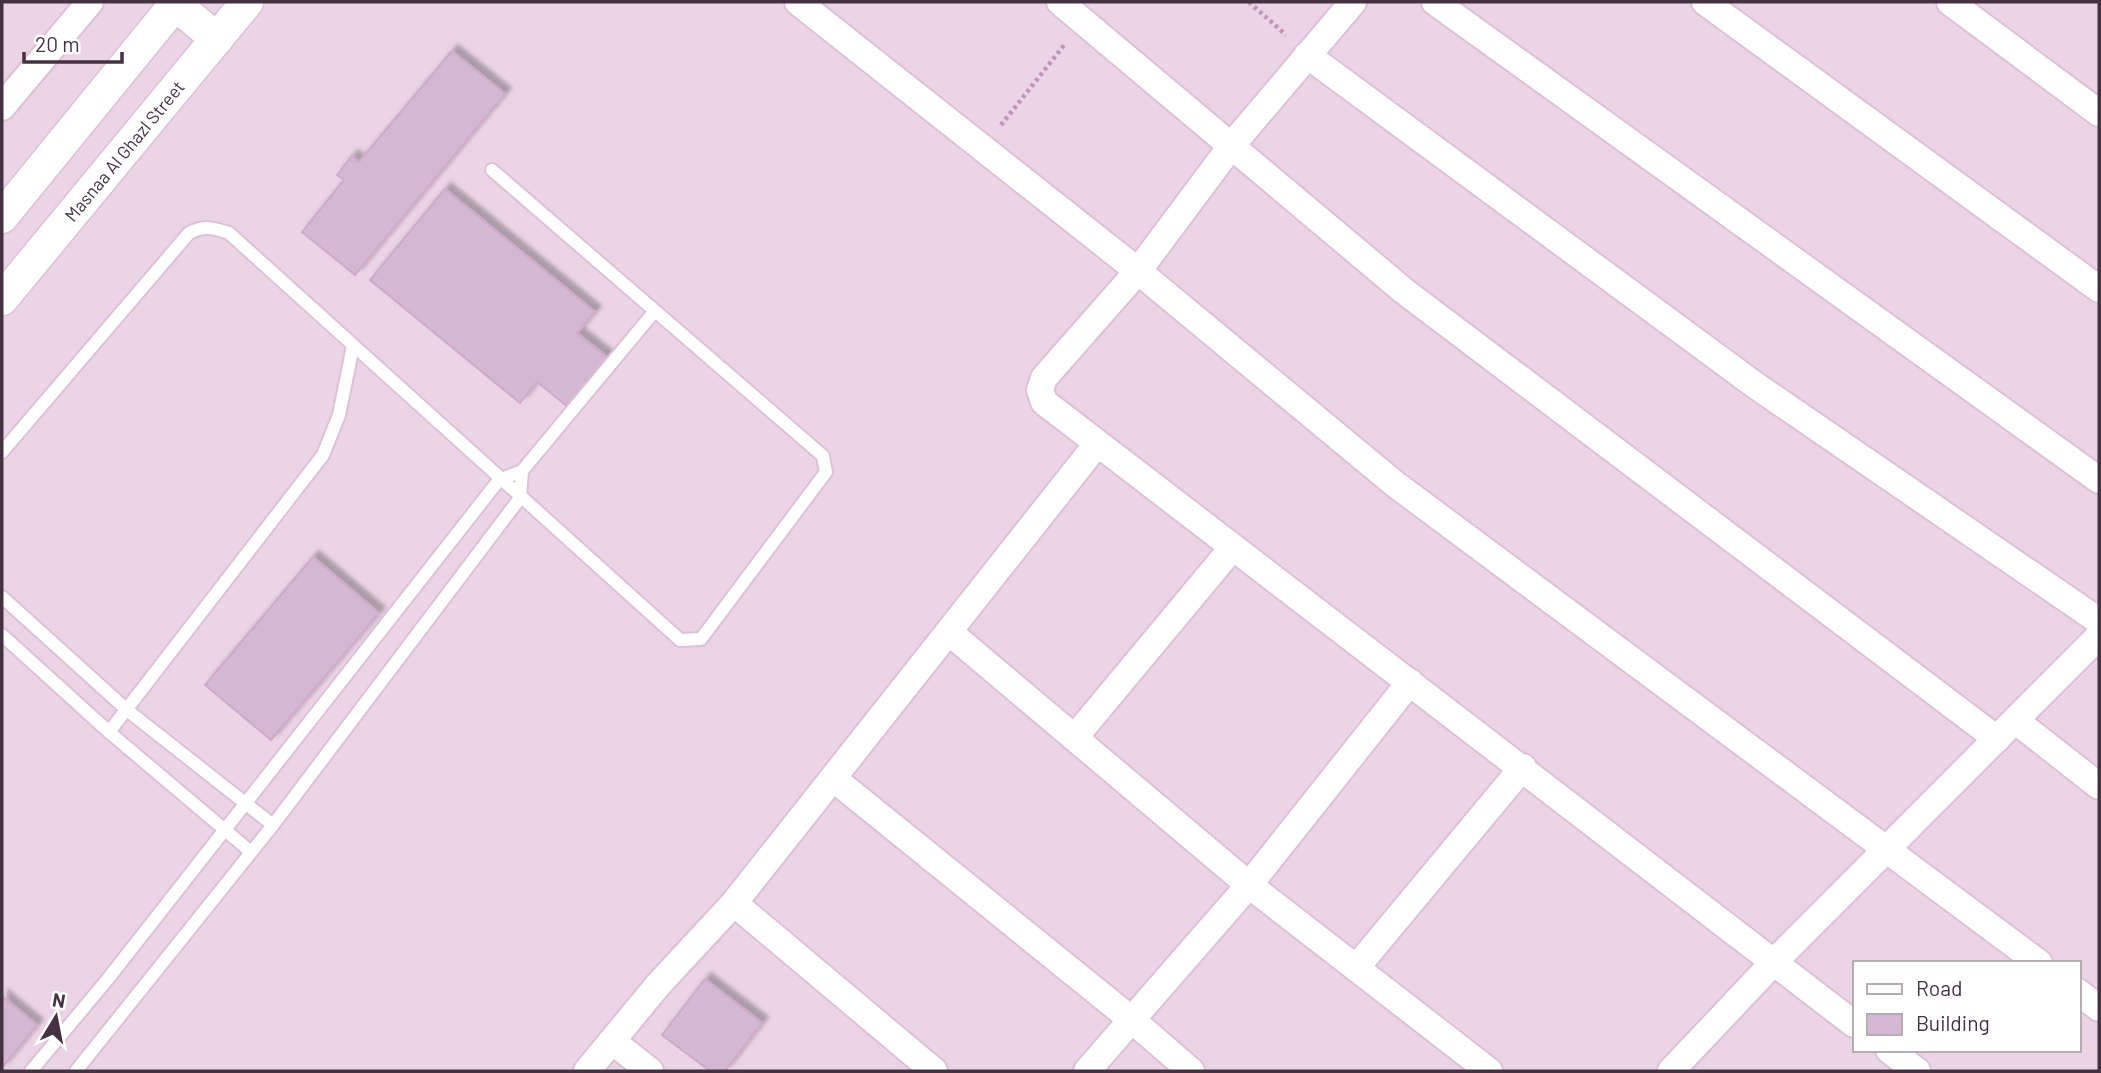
<svg xmlns="http://www.w3.org/2000/svg" width="2101" height="1073" viewBox="0 0 2101 1073" font-family="Barlow,sans-serif">
<defs>
<filter id="shadow"><feDropShadow dx="6" dy="-6" stdDeviation="2" flood-color="#0004"/></filter>
</defs>
<rect width="100%" height="100%" fill="#f3e2ef"/>
<!-- residential -->
<path fill="#ebd4e6" fill-rule="evenodd" d="M2 2H2099V1071H2ZM1854 963H2078V1050H1854Z"/>
<!-- building -->
<g fill="#d4b7d1" stroke="#d0a9cb" stroke-width="2" filter="url(#shadow)">
<path d="M452 51 505 94 355 275 302 232 344 180 337 175 352 156 359 162Z"/>
<path d="M445 189 595 312 577 333 608 358 568 407 537 382 520 403 370 280Z"/>
<path d="M313 557 379 613 271 740 205 685Z"/>
<path d="M705 979 762 1023 725 1071H710L662 1035Z"/>
<path d="M2 996 37 1025 2 1068Z"/>
</g>
<g fill="none" stroke-linecap="round" stroke-linejoin="round">
<defs>
<g id="service">
<path d="M2 452 189 233C204 225 214 228 229 233L680 640 701 639 826 472 823 456 492 170"/>
<path d="M2 597 127 710 273 825"/>
<path d="M2 635 109 732 251 852"/>
<path d="M109 732 323 455 339 415 353 346"/>
<path d="M31 1071 107 980 499 480 522 471 654 312"/>
<path d="M76 1071 273 825 520 498 522 471"/>
</g>
<g id="minor">
<path d="M798 2 1138 271 1395 484 2039 963"/>
<path d="M1060 2 1404 291 1997 739"/>
<path d="M1353 2 1232 145 1138 271 1044 378 1040 390 1044 402 1854 1024"/>
<path d="M1435 2 2099 480"/>
<path d="M1705 2 2099 289"/>
<path d="M1950 2 2099 113"/>
<path d="M1307 55 1755 385 2099 621"/>
<path d="M2 107 90 2"/>
<path d="M949 632 1249 885 1489 1071"/>
<path d="M2016 721 2099 786"/>
<path d="M1075 737 1233 547"/>
<path d="M834 779 1132 1020 1191 1071"/>
<path d="M1356 968 1523 767"/>
<path d="M2078 992 2099 1008"/>
<path d="M612 1041 650 1071"/>
<path d="M1889 1050 1917 1071"/>
<path d="M587 1071 658 985 734 903"/>
<path d="M934 1071 734 903 1097 444"/>
<path d="M1087 1071 1249 885 1410 682"/>
<path d="M1671 1071 1774 962 2099 636"/>
</g>
<g id="tertiary">
<path d="M175 4 217 39"/>
<path d="M2 217 177 2"/>
<path id="s1" d="M2 299 247 2"/>
</g>
</defs>
<!-- service casing -->
<use href="#service" stroke="#dcc1d7" stroke-width="16"/>
<!-- minor casing -->
<use href="#minor" stroke="#dcc1d7" stroke-width="30"/>
<!-- tertiary casing -->
<use href="#tertiary" stroke="#dcc1d7" stroke-width="35"/>
<!-- path -->
<g stroke="#c194ba" stroke-width="4.5" stroke-dasharray="3.5 3.5" stroke-linecap="butt">
<path d="M1249 2 1286 35"/>
<path d="M1001 125 1065 44"/>
</g>
<!-- service -->
<use href="#service" stroke="#fff" stroke-width="12"/>
<!-- minor -->
<use href="#minor" stroke="#fff" stroke-width="26"/>
<!-- tertiary -->
<use href="#tertiary" stroke="#fff" stroke-width="32"/>
</g>
<g text-anchor="middle" dominant-baseline="central" stroke-width="5" stroke-linejoin="round" paint-order="stroke">
<!-- street labels -->
<g font-size="18" fill="#443242" stroke="#fff">
<text stroke="none"><textPath href="#s1" startOffset="192">Masnaa Al Ghazl Street</textPath></text>
</g>
</g>
<!-- border -->
<rect width="2101" height="1073" fill="none" stroke="#443242" stroke-width="7"/>
<!-- legend -->
<rect x="1853" y="961" width="228" height="91" fill="#ffffff" stroke="#b4adb3" stroke-width="2"/>
<rect x="1867" y="984" width="35" height="10" fill="#ffffff" stroke="#b4adb3" stroke-width="2"/>
<text x="1916" y="996" font-size="21" fill="#443242">Road</text>
<rect x="1867" y="1014" width="35" height="21" fill="#d4b7d1" stroke="#b4adb3" stroke-width="2"/>
<text x="1916" y="1031" font-size="21" fill="#443242">Building</text>
<!-- north arrow -->
<g transform="translate(56 1017) rotate(10)" stroke="#ffffff" stroke-width="5" paint-order="stroke">
<path d="M0-5L12 26L0 18L-12 26Z" fill="#443242"/>
<text y="-10" font-size="19" font-weight="bold" text-anchor="middle" fill="#443242">N</text>
</g>
<!-- scale -->
<path d="M24 52v10h98v-10" fill="none" stroke="#443242" stroke-width="3.5"/>
<text x="35" y="52" font-size="21" fill="#443242" stroke="#ffffff" stroke-width="5" paint-order="stroke">20 m</text>
</svg>
